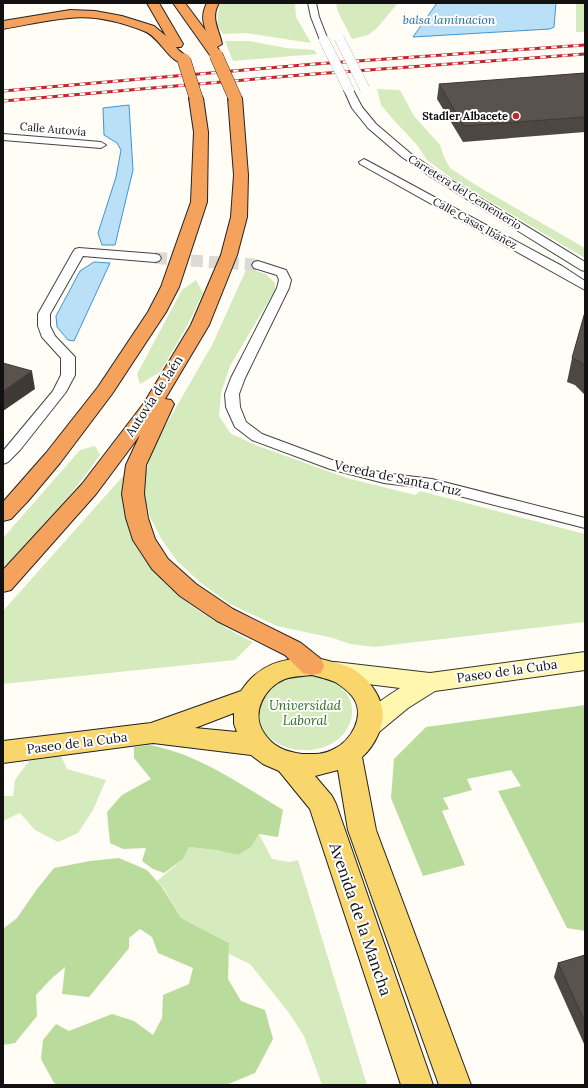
<svg xmlns="http://www.w3.org/2000/svg" width="588" height="1088" viewBox="0 0 588 1088" font-family="Lora,serif">
<rect width="100%" height="100%" fill="#fffdf5"/>
<!-- green -->
<g fill="#d5ebbd">
<path d="M223 3H295L296 17 311 43 246 33 223 34 217 26 219 6Z"/>
<path d="M336 3H398L377 28 368 35 352 39 338 12Z"/>
<rect x="576" y="3" width="9" height="29"/>
<path d="M225 41H249L286 48 314 50 317 54 233 61Z"/>
<path d="M377 89 400 90 414 116 440 145 444 157 450 168 479 187 585 248V258L454 180 427 160 417 145 391 117 381 105Z"/>
<path d="M247 268 266 274 275 283V290L230 366 221 393 219 416 231 434 258 446 347 478 415 495 420 491 585 534V622L374 647 350 644 333 638 277 626 230 604 201 583 177 561 162 540 150 517 144 494 145 475 150 458 159 437 212 345Z"/>
<path d="M196 280 203 293 187 326 160 372 140 384 137 374 182 290Z"/>
<path d="M95 446 100 455C71 496 39 533 3 568V538L80 450Z"/>
<path d="M124 475C124 484 122 494 123 503 129 570 198 615 253 642L235 660 3 684V611Z"/>
<path d="M297 675C308 675 320 675 330 680 352 691 359 713 345 732 326 758 277 756 261 727 260 725 257 722 257 719 256 716 258 711 259 707 262 687 279 680 297 675Z"/>
<path d="M61 756 67 769 106 780 93 810 78 833 58 842 35 830 20 813 3 821V796H13L15 780 29 761Z"/>
<path d="M259 834 272 859 290 862 298 860 367 1085H322L304 1036 289 1013 250 964 229 954V943L181 918 163 887 157 881 183 859 189 847 216 850 238 855 251 847Z"/>
</g>
<!-- forest -->
<g fill="#b9dc9c">
<path d="M585 705V931L567 928 498 791 521 786 511 770 467 779 472 790 443 798 449 809 442 811 465 865 423 876 391 798 394 759 426 727Z"/>
<path d="M150 745C200 755 240 784 283 810L278 837 259 834 251 847 238 855 216 850 189 847 183 859 164 873 153 869 142 861 146 848 123 849 110 843 107 812 122 795 151 779 134 758V747Z"/>
<path d="M119 858 147 870 162 887 181 918 229 943 228 979 241 1001 265 1010 273 1039 255 1073 226 1085H58L54 1083 41 1059 43 1040 56 1024 69 1031 112 1014 134 1021 153 1035 162 1018 163 995 189 984 193 968 158 953 152 937 140 929 129 938V948L89 997 62 994 65 967 51 979 36 995 37 1016 15 1043 3 1045V929L17 918 37 889 54 868 90 861Z"/>
</g>
<!-- water -->
<g fill="#b9e0f7" stroke="#3f96cf">
<path d="M437 3H556L554 27 550 29 413 37Z"/>
<path d="M129 105 133 170 115 245H102L98 233 116 177 121 150 117 143 104 135 103 108Z"/>
<path d="M94 262 110 263 74 341 68 340 57 327 56 316 80 271Z"/>
</g>
<g fill="none" stroke-linecap="round" stroke-linejoin="round">
<!-- street-tunnel -->
<path stroke="#dbdad3" stroke-width="12" stroke-dasharray="12 6" stroke-linecap="butt" d="M155 258 258 265"/>
<defs>
<g id="street">
<path d="M308 3H316L319 17 328 40 327 42H321L320 40 311 17Z"/>
<path d="M349 87 352 88 362 107 376 124 410 153 436 171 585 262V271L581 270 428 175 402 157 368 128 352 108 344 90Z"/>
<path d="M3 134 101 142 106 145 101 148 3 140Z"/>
<path d="M364 159 562 266 585 281V290L360 164 359 162Z"/>
<path d="M79 248 155 254 159 255 161 258 159 261 155 262 83 256 50 314V326L55 336 75 357V375L66 392 20 450 8 462 3 464V451L53 391 61 375V358L42 337 38 326V314L73 252 75 249Z"/>
<path d="M258 261 286 270 291 280 289 288 245 378 239 394 240 407 246 422 262 434 340 463 384 473 432 479 585 518V528L432 489 384 483 330 469 252 440 235 427 226 407 225 394 231 378 277 288 279 280 277 275 254 268 252 265 254 262Z"/>
</g>
<path id="secondary" d="M585 652V670L435 691 408 708 379 732 370 735 361 732 357 725C365 710 386 697 400 688L335 680 326 678 323 671 326 664 335 662 430 673Z"/>
<path id="primary" d="M312 657C325 660 339 663 351 668 365 675 379 692 382 708 386 724 374 747 362 757L376 830 471 1085H439L348 830 338 770 315 776 332 796 336 804 433 1085H401L310 809 279 771 263 764 251 755 153 743 3 763V741L151 723 241 691C259 664 281 659 312 657ZM312 675C319 677 329 679 335 682 340 685 348 691 352 696 367 715 351 742 332 750 322 755 312 754 302 754 286 752 273 747 264 733 250 713 265 687 285 679 293 676 303 676 312 675ZM234 713V724L237 732 195 728Z"/>
<g id="highway">
<path d="M147 3H159L183 44 181 47H176C180 53 186 54 190 60L188 63C170 67 161 37 144 31 121 22 94 15 69 18 47 20 25 25 3 29V21L70 10 95 11 122 16 154 26 166 36Z"/>
<path d="M173 3H185L206 31C202 20 202 13 207 3H219C210 18 219 29 222 44L217 47 222 55 220 58H212Z"/>
<path d="M196 94 201 95 203 98 208 132 207 202 179 287 166 312 112 394 60 463 28 501 11 519 3 521V502L46 453 98 387 148 312 161 287 191 202 194 132 189 98 191 95Z"/>
<path d="M235 94 240 95 242 98 248 175 247 217 237 255 209 325 165 399 171 400 174 404 146 465 144 494 148 518 155 539 168 559 196 584 233 609 301 643 321 659 324 666 321 673 312 675 303 673 285 655 217 621 180 596 152 569 133 540 126 518 122 494 126 465 140 435 96 494 11 590 3 592V570L82 484 144 403 191 325 221 255 231 217 234 175 228 98 230 95Z"/>
</g>
</defs>
<!-- street casing -->
<use href="#street" stroke="#444" stroke-width="2"/>
<!-- secondary casing -->
<use href="#secondary" stroke="#333" stroke-width="2"/>
<!-- primary casing -->
<use href="#primary" stroke="#222" stroke-width="2"/>
<!-- highway casing -->
<use href="#highway" stroke="#222" stroke-width="2"/>
<!-- street -->
<use href="#street" fill="#fff" fill-rule="evenodd"/>
<!-- secondary -->
<use href="#secondary" fill="#fff6b0" fill-rule="evenodd"/>
<!-- primary -->
<use href="#primary" fill="#f9d66b" fill-rule="evenodd"/>
<!-- highway -->
<use href="#highway" fill="#f5a25d" fill-rule="evenodd"/>
<defs>
<g id="rail">
<path d="M3 91 315 64 585 45"/>
<path d="M3 101 301 75 585 54"/>
</g>
</defs>
<!-- rail casing -->
<use href="#rail" stroke="#c4262e" stroke-width="3"/>
<!-- rail -->
<use href="#rail" stroke="#fff" stroke-width="2" stroke-dasharray="5.5" stroke-linecap="butt"/>
<defs>
<g id="street-bridge">
<path d="M339 38 365 89"/>
<path d="M324 40 349 90"/>
</g>
<g id="highway-bridge">
<path d="M216 55 235 98"/>
<path d="M184 60 196 98"/>
</g>
</defs>
<!-- street-bridge casing -->
<use href="#street-bridge" stroke="#444" stroke-width="10" stroke-linecap="butt"/>
<!-- highway-bridge casing -->
<use href="#highway-bridge" stroke="#222" stroke-width="14" stroke-linecap="butt"/>
<!-- street-bridge -->
<use href="#street-bridge" stroke="#fff" stroke-width="10"/>
<!-- highway-bridge -->
<use href="#highway-bridge" stroke="#f5a25d" stroke-width="13"/>
</g>
<!-- wall -->
<g fill="#4d4742">
<path d="M585 73V132L463 142 437 99 439 84Z"/>
<path d="M585 312V395L575 385 567 382 572 358Z"/>
<path d="M585 955V1046L554 977 558 963Z"/>
</g>
<!-- shaded-wall -->
<path fill="#3f3936" d="M32 371 35 389 3 411V391Z"/>
<!-- building -->
<g fill="#5a524d" stroke="#3f3936">
<path d="M585 73V117L464 126 439 84Z"/>
<path d="M585 312V366L579 361 572 358Z"/>
<path d="M3 363 32 371 3 391Z"/>
<path d="M585 955V1022L558 963Z"/>
</g>
<!-- markers -->
<circle fill="#c4262e" stroke="#fff" stroke-width="1.5" cx="516" cy="116" r="4"/>
<g text-anchor="middle" dominant-baseline="central" stroke-width="4" stroke-linejoin="round" paint-order="stroke">
<!-- far-poi labels -->
<g font-size="11" font-weight="bold" fill="#111" stroke="#fff" text-anchor="end">
<text x="508" y="116">Stadler Albacete</text>
</g>
<!-- far-street labels -->
<g font-size="11" fill="#111" stroke="#fff">
<text transform="translate(53 129) rotate(5)">Calle Autovía</text>
<text transform="translate(465 192) rotate(32)">Carretera del Cementerio</text>
<text transform="translate(475 223) rotate(29)">Calle Casas Ibáñez</text>
</g>
<!-- far-water labels -->
<g font-size="12" font-style="italic" fill="#1768a6" stroke="#fff">
<text x="449" y="19">balsa laminacion</text>
</g>
<!-- street labels -->
<g font-size="13" fill="#111" stroke="#fff">
<text transform="translate(154 396) rotate(-57)">Autovía de Jaén</text>
<text transform="translate(398 478) rotate(12)">Vereda de Santa Cruz</text>
<text transform="translate(507 671) rotate(-8)">Paseo de la Cuba</text>
<text transform="translate(77 743) rotate(-7)">Paseo de la Cuba</text>
</g>
<!-- park labels -->
<g font-size="13" font-style="italic" fill="#2f6b1f" stroke="#fff">
<text x="305" y="705">Universidad<tspan x="305" dy="15">Laboral</tspan></text>
</g>
<!-- near-street labels -->
<g font-size="16" fill="#111" stroke="#fff">
<text transform="translate(361 919) rotate(71)">Avenida de la Mancha</text>
</g>
</g>
<!-- border -->
<rect width="588" height="1088" fill="none" stroke="#111111" stroke-width="8"/>
</svg>
